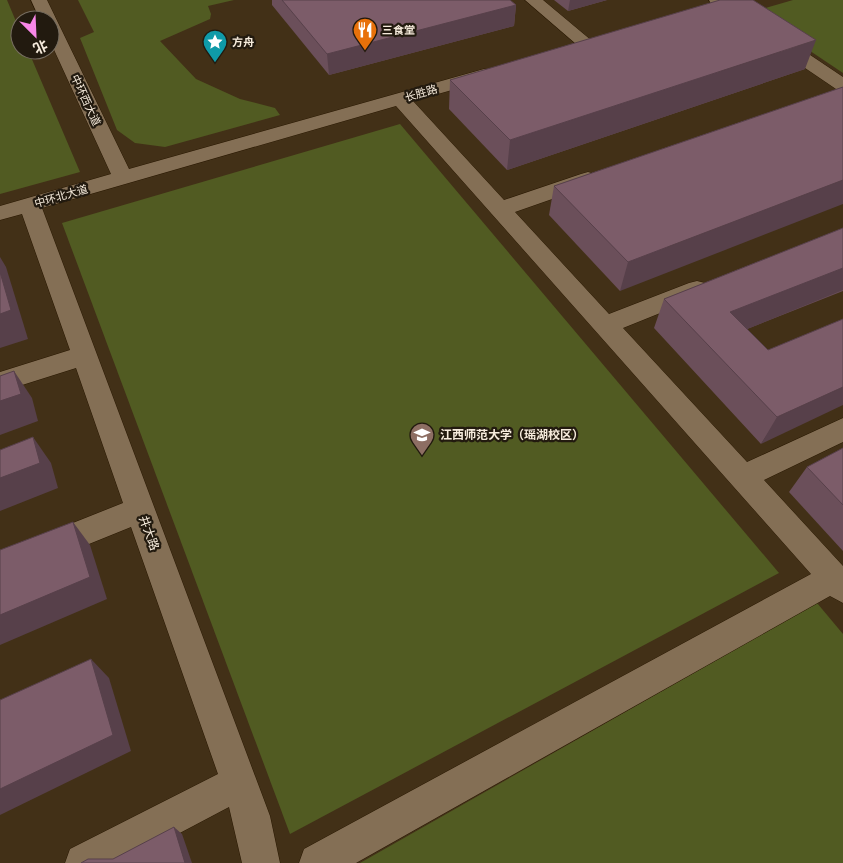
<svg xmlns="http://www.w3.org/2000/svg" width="843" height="863" viewBox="0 0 843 863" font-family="Arial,'Noto Sans SC',sans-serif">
<rect width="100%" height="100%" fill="#423017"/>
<!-- green -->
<g fill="#515b22">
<path d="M0 0H7L20 31V50H28L80 172 0 194Z"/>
<path d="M78 0H234L208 6 211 14 210 19 160 41 196 79 240 99 275 108 280 115 165 147 135 143 117 130 80 38 94 32Z"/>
<path d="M793 0H843V73L752 12Z"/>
<path d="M400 124 779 573 290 834 62 223Z"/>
<path d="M817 603 843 634V863H360Z"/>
</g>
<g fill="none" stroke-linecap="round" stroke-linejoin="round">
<defs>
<g id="minor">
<path d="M31 0H47L129 169 477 71 484 69 491 71 493 75 491 79 413 101 504 200 581 174 588 172 595 174 599 179 595 184 515 212 609 314 689 283 697 281 705 283 709 289 705 295 623 328 747 462 843 418V442L764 480 843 566V603L830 596 356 863H299L304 849 811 574 396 106 42 208 270 816 280 863H242L229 807 123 863H65L70 849 218 774 131 527 0 580V552L123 503 76 368 0 392V372L70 350 22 214 0 220V206L111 174 50 41V20H40Z"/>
<path d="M525 0H543L598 46 595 50 589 51 583 50Z"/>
<path d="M709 0H728L843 77V91L836 89 711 4Z"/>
</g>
</defs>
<!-- minor casing -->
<use href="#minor" stroke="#281701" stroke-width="1"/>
<!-- minor -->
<use href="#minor" fill="#846f55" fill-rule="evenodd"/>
</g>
<!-- wall -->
<g fill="#6b4f5a">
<path d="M272 0H510L516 5 514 26 329 75 272 5Z"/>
<path d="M554 0H607L568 11Z"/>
<path d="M805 69 507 170 449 109 450 80Z"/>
<path d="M843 87 620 291 549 215 554 186Z"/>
<path d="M843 228V291L747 329 768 350 843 319 761 444 654 328 664 299Z"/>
<path d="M843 448V551L789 492 807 467Z"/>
</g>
<!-- shaded-wall -->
<g fill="#57404a">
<path d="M570 0H607L568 11Z"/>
<path d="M516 5 514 26 329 75 327 54Z"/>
<path d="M816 40 805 69 507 170 510 140Z"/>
<path d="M843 180V204L620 291 628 262Z"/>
<path d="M0 257 6 267 28 339 0 348Z"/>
<path d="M843 268V290L718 341 730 312Z"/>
<path d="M14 371 32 398 38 421 0 435V401Z"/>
<path d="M843 387V405L761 444 777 417Z"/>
<path d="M33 437 51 463 58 488 0 511V478Z"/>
<path d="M73 522 90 545 107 599 0 645V615Z"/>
<path d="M91 659 109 678 131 751 0 815V789Z"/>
<path d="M174 827 182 834 192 863H185Z"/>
</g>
<!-- building -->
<g fill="#7c5c69" stroke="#57404a">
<path d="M282 0H510L516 5 327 54Z"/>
<path d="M720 0H753L816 40 510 140 450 80Z"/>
<path d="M843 87V180L628 262 554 186Z"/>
<path d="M843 228V268L730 312 768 350 843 319V387L777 417 664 299Z"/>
<path d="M0 272 11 310 0 314Z"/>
<path d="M14 371 21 394 0 401V376Z"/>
<path d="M33 437 40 463 0 478V450Z"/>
<path d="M843 448V505L807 467Z"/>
<path d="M73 522 90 577 0 615V550Z"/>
<path d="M91 659 113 735 0 789V700Z"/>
<path d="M174 827 185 863H81L88 859H113Z"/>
</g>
<!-- icons -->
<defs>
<symbol id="restaurant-pin" viewBox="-11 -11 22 30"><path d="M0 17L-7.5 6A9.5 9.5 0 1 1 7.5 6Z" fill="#e8710a" stroke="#221a0f"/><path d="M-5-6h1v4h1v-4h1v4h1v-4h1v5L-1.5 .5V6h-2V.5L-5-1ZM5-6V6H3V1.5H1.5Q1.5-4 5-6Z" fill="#fff"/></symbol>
<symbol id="sight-pin" viewBox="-11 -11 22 30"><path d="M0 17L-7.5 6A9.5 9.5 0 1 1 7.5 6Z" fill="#0f9aa8" stroke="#221a0f"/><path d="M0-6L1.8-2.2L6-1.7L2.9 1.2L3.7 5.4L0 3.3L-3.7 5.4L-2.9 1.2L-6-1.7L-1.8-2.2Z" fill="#fff"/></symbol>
<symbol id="university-pin" viewBox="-11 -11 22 30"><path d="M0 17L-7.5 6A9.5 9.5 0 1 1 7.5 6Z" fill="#8d6e63" stroke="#221a0f"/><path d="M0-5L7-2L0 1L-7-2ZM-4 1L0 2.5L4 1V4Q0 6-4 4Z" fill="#fff"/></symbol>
</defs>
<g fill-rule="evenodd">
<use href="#restaurant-pin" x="351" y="16" width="28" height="38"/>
<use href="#sight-pin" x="201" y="28" width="28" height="38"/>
<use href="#university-pin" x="408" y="421" width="28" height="38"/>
</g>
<g text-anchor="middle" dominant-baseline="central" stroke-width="4.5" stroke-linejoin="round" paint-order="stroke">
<!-- far-poi labels -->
<g font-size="11" font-weight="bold" fill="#f6ebdc" stroke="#221a0f" text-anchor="start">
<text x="382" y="30">三食堂</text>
<text x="232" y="42">方舟</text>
</g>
<!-- far-street labels -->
<g font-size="11" fill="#f6ebdc" stroke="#221a0f">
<text transform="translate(421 93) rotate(-16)">长胜路</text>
<text transform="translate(86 100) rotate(65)">中环西大道</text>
<text transform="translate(61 196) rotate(-16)">中环北大道</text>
</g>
<!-- poi labels -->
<g font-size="12" font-weight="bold" fill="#f6ebdc" stroke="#221a0f" text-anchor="start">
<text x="440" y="435">江西师范大学（瑶湖校区）</text>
</g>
<!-- street labels -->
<g font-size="12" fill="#f6ebdc" stroke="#221a0f">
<text transform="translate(149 533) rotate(70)">井大路</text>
</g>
</g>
<!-- north arrow -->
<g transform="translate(35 35) rotate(156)"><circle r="24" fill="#221a0f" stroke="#776e61"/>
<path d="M0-4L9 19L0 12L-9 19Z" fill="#f987e8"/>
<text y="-8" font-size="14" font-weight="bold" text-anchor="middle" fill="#f6ebdc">北</text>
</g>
</svg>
